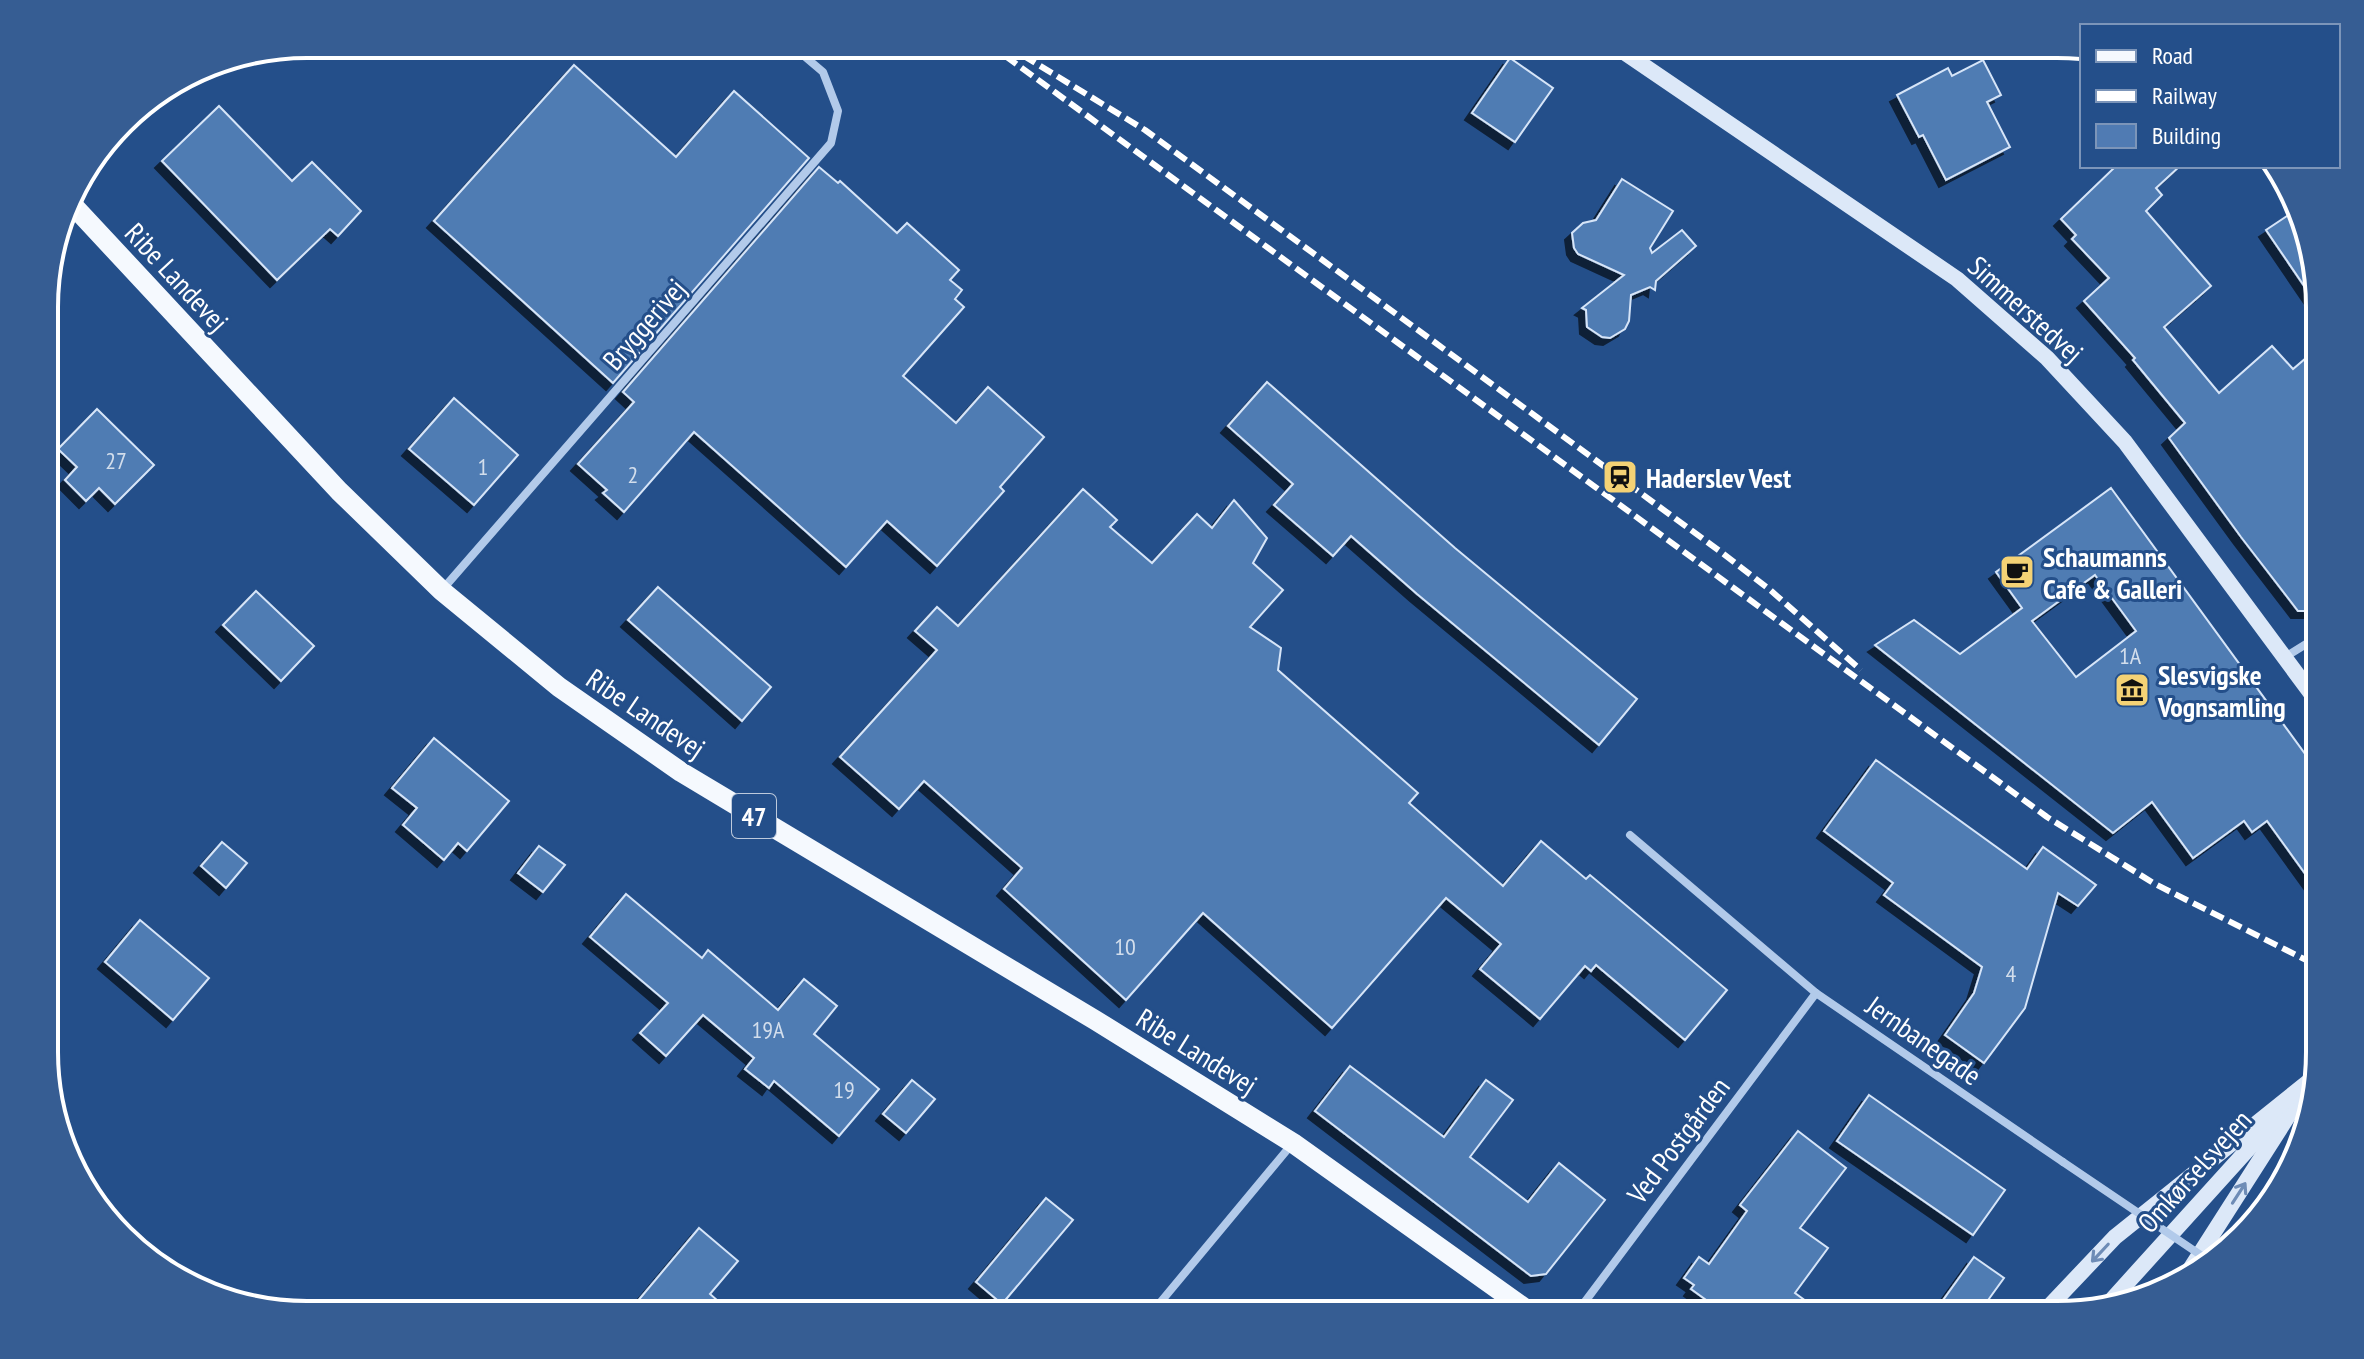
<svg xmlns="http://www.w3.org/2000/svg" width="2364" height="1359" viewBox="0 0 2364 1359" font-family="'PT Sans Narrow',sans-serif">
<defs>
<filter id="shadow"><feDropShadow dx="-7" dy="7" stdDeviation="0" flood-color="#0009"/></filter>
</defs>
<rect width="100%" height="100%" fill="#244f8a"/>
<!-- building -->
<g fill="#507bb3" stroke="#d6e5f8" stroke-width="2" fill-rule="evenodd" filter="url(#shadow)">
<path d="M1510 58 1553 88 1515 142 1472 113Z"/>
<path d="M1983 60 2001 95 1987 102 2010 147 1946 180 1923 135 1919 137 1897 95 1948 68 1952 76Z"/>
<path d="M574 65 676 157 734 91 809 158 613 383 434 221Z"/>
<path d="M219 106 292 181 312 162 361 211 338 236 330 229 277 280 162 161Z"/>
<path d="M2116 166H2180L2156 188 2162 195 2146 211 2211 286 2164 327 2219 393 2272 346 2293 369 2319 347V611H2298L2241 537 2169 438 2185 423 2133 360 2135 358 2084 301 2109 278 2072 239 2076 235 2061 219Z"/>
<path d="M819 167 838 183 840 181 897 233 907 223 959 270 950 280 962 290 955 299 964 307 903 376 956 423 988 387 1044 437 1000 487 1004 491 937 566 887 521 846 567 694 432 624 512 603 493 607 490 578 464 634 402 623 392Z"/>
<path d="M1622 179 1673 211 1650 248 1652 253 1682 230 1696 246 1656 281 1655 290 1650 287 1631 295 1629 321 1625 329 1610 338 1602 337 1587 327 1586 310 1582 308 1624 275 1578 254 1574 248 1572 233 1583 223 1596 220Z"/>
<path d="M2293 212 2319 289V300L2315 302 2266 230Z"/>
<path d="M1267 382 1455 548 1637 699 1599 745 1417 594 1351 536 1333 556 1274 505 1293 484 1228 426Z"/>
<path d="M454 398 518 455 474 505 409 449Z"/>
<path d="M97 409 154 465 115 504 99 488 86 501 65 480 77 467 58 449Z"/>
<path d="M2111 488 2319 773V893L2267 821 2252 832 2244 821 2193 858 2152 802 2113 833 1875 645 1914 620 1960 654 2022 608 1996 572ZM2095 575 2136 631 2076 677 2032 621Z"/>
<path d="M1083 489 1117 520 1110 527 1152 563 1197 514 1212 528 1234 500 1267 538 1253 563 1283 590 1250 627 1281 648 1278 670 1418 793 1409 803 1503 886 1541 841 1586 879 1590 875 1727 990 1685 1040 1596 965 1591 971 1585 966 1540 1019 1480 969 1501 944 1446 898 1332 1028 1203 913 1126 1000 1004 889 1022 868 924 781 899 809 840 757 937 650 915 631 937 607 958 626Z"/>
<path d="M658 587 771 687 742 721 628 620Z"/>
<path d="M256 591 314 646 281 681 223 625Z"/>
<path d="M434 738 509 801 467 851 458 843 444 860 403 825 417 808 392 788Z"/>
<path d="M1876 760 2027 869 2043 847 2096 885 2078 906 2058 893 2025 1008 1984 1063 1945 1035 1974 993 1982 967 1884 895 1893 883 1824 831Z"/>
<path d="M222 842 247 863 226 888 201 866Z"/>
<path d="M539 846 565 865 543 892 518 873Z"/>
<path d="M626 894 702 958 708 950 778 1010 804 979 837 1006 814 1034 879 1089 839 1136 774 1081 769 1088 745 1069 754 1058 703 1015 666 1056 640 1033 668 1003 590 937Z"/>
<path d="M140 920 209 978 173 1020 105 962Z"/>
<path d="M1350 1066 1444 1137 1486 1080 1513 1100 1470 1157 1528 1202 1559 1163 1605 1200 1546 1274 1531 1276 1315 1111Z"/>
<path d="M912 1080 935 1099 906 1133 883 1114Z"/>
<path d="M1869 1095 2005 1190 1973 1235 1837 1141Z"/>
<path d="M1798 1131 1846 1168 1800 1228 1828 1248 1795 1293 1825 1315H1727L1691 1289 1694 1285 1684 1278 1699 1257 1709 1264 1747 1211 1740 1205Z"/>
<path d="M1046 1198 1073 1220 1002 1304 976 1282Z"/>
<path d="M699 1228 738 1261 710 1294 734 1315H626Z"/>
<path d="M1974 1257 2004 1278 1978 1314H1933Z"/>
</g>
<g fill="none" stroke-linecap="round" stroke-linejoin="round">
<!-- street -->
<g stroke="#b2caea" stroke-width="8">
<path d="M442 590 831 143 838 111 823 72 790 44"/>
<path d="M2285 657 2319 636"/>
<path d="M1630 835 1816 993 2063 1162"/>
<path d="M1154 1310 1292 1144"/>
<path d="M1575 1315 1816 993"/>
</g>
<!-- secondary -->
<g stroke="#dce8f8" stroke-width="16">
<path d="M1612 44 1957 279 2047 358 2125 442 2319 704"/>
<path d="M2182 1282 2304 1091"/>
<path d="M2108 1304 2279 1115"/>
<path d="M2042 1314 2115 1237 2312 1079"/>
</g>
<!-- primary -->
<path stroke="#f5f9fe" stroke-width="20" d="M68 200 339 491 442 591 559 687 681 772 1095 1020 1293 1143 1534 1315"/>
<!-- rail -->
<g stroke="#fff" stroke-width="6" stroke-dasharray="14 6" stroke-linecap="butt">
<path d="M989 44 2047 817 2155 884 2316 965"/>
<path d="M1006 45 1145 130 1721 552 1769 589 1861 670"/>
</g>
<!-- street-bridge -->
<path stroke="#b2caea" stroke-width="8" d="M2063 1162 2208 1260"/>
</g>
<!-- one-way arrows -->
<defs><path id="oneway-shaft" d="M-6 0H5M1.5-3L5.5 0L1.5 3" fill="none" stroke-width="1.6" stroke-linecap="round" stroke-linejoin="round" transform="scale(2)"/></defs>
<g stroke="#6e8cb6">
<use href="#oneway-shaft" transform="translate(2239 1193) rotate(-57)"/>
<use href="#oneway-shaft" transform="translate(2100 1253) rotate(133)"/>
</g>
<!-- icons -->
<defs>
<symbol id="station-square" viewBox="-11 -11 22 22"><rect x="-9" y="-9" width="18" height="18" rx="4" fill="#f4d275" stroke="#244f8a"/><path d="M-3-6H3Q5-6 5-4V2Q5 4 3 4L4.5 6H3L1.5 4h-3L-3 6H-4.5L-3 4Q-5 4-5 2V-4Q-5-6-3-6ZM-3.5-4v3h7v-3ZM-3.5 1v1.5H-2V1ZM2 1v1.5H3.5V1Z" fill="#111"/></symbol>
<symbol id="cafe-square" viewBox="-11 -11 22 22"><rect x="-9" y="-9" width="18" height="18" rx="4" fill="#f4d275" stroke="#244f8a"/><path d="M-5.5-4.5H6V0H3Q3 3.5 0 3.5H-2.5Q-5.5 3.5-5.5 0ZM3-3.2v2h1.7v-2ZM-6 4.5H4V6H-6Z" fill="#111"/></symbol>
<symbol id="museum-square" viewBox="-11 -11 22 22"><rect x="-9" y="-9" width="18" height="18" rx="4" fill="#f4d275" stroke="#244f8a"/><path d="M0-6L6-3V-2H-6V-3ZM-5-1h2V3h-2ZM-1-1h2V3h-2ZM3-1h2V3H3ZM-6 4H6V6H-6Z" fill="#111"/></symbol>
</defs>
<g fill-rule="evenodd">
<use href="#station-square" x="1600" y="457" width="40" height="40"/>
<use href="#cafe-square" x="1997" y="552" width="40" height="40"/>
<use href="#museum-square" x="2112" y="670" width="40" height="40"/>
</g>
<g text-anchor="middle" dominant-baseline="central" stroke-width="6" stroke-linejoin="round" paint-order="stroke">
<!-- number labels -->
<g font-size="24" fill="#d3deec">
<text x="116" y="460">27</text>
<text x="483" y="466">1</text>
<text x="633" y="474">2</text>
<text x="2130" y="655">1A</text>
<text x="1125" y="946">10</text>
<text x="2011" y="973">4</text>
<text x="768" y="1029">19A</text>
<text x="844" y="1089">19</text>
</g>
<!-- shield labels -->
<rect fill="#244f8a" stroke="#bdcadc" stroke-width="2" x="732" y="794" width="44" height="44" rx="6"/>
<g font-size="26" font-weight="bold" fill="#fff">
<text x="754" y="816">47</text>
</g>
<!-- street labels -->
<g font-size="28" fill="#fff" stroke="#244f8a">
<text transform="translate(177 277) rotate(47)">Ribe Landevej</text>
<text transform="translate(2026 309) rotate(42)">Simmerstedvej</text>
<text transform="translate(644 324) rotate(-49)">Bryggerivej</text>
<text transform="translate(646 713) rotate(34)">Ribe Landevej</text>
<text transform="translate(1924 1040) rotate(35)">Jernbanegade</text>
<text transform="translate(1197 1051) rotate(32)">Ribe Landevej</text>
<text transform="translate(1678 1140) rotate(-53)">Ved Postgården</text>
<text transform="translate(2194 1171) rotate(-48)">Omkørselsvejen</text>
</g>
<!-- poi labels -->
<g font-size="28" font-weight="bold" fill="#fff" stroke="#244f8a" text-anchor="start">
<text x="1646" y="477">Haderslev Vest</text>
<text x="2043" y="556">Schaumanns<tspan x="2043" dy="32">Cafe &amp; Galleri</tspan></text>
<text x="2158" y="674">Slesvigske<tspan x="2158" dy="32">Vognsamling</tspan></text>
</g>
</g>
<!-- crop -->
<path d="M0 0H2364V1359H0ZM307 58H2057A249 249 0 0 1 2306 307V1052A249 249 0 0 1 2057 1301H307A249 249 0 0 1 58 1052V307A249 249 0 0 1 307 58Z" fill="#365d93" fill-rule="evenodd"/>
<path fill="none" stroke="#fff" stroke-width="4" d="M307 58H2057A249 249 0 0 1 2306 307V1052A249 249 0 0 1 2057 1301H307A249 249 0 0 1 58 1052V307A249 249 0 0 1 307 58Z"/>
<!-- legend -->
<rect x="2080" y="24" width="260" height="144" fill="#244f8a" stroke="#7c95b9" stroke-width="2"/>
<rect x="2096" y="50" width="40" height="12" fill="#f5f9fe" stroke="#7c95b9" stroke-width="2"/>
<text x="2152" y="64" font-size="24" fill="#ffffff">Road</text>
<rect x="2096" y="90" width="40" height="12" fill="#ffffff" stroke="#7c95b9" stroke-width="2"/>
<text x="2152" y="104" font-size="24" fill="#ffffff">Railway</text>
<rect x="2096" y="124" width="40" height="24" fill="#507bb3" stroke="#7c95b9" stroke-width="2"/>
<text x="2152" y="144" font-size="24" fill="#ffffff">Building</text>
</svg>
